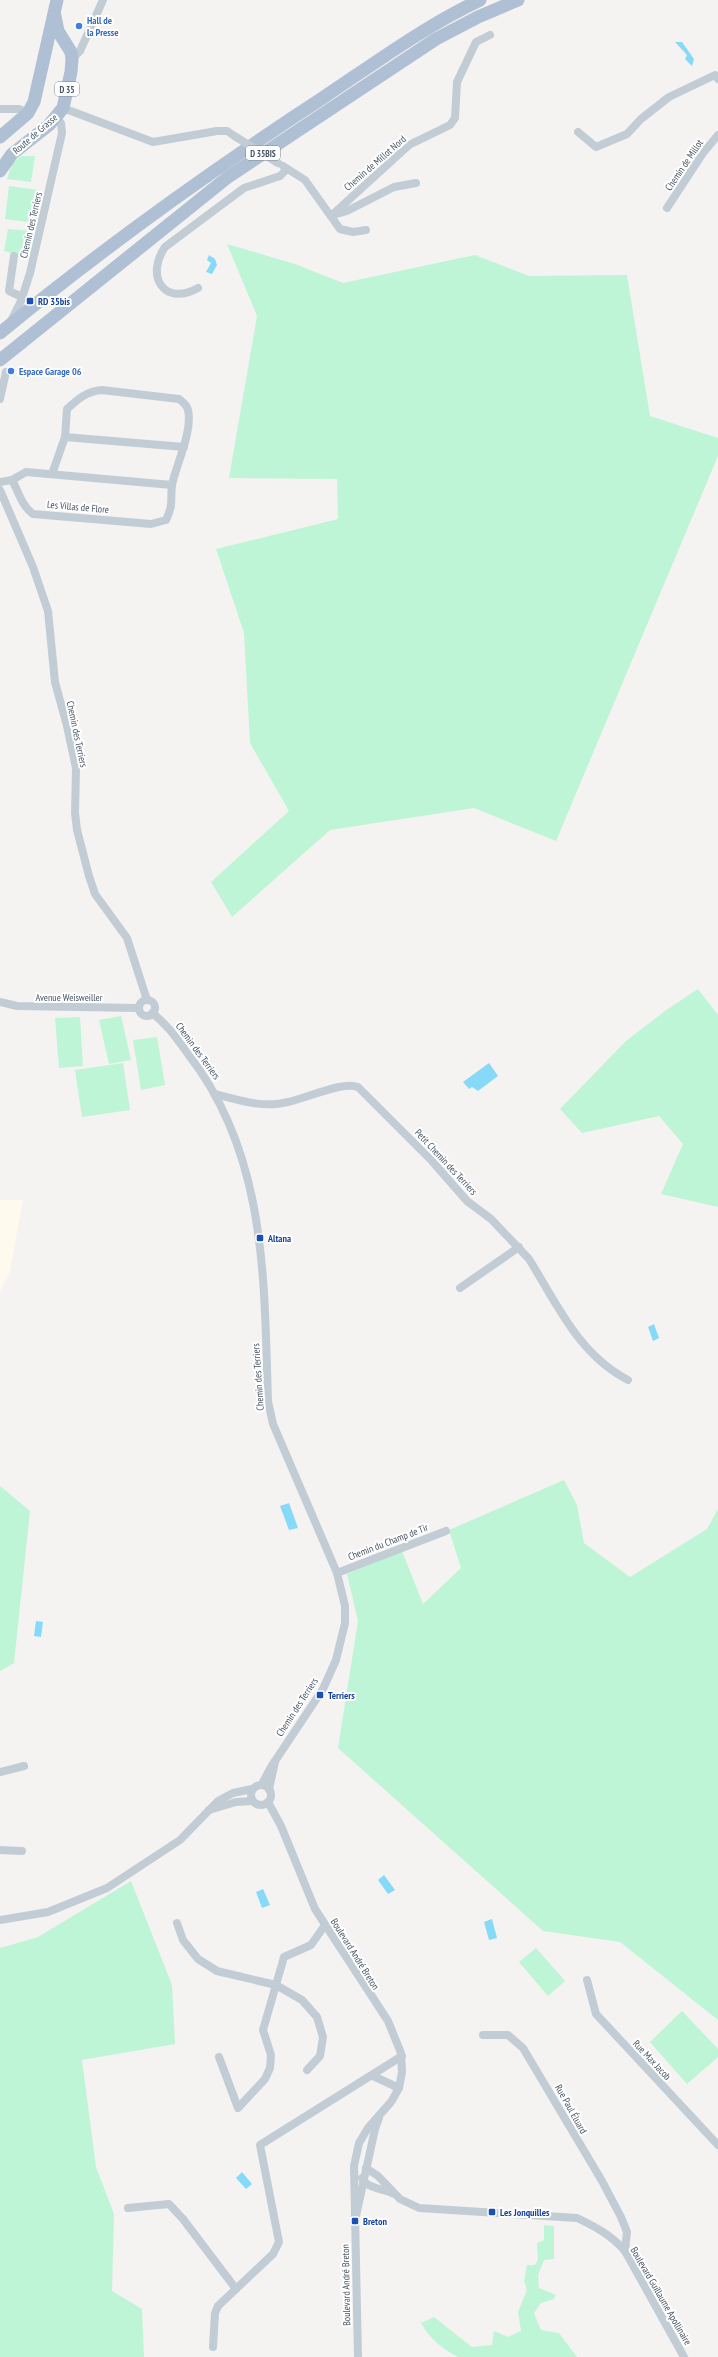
<svg xmlns="http://www.w3.org/2000/svg" width="718" height="2357" viewBox="0 0 718 2357" font-family="'PT Sans Narrow',sans-serif">
<rect width="100%" height="100%" fill="#f5f2f2"/>
<!-- commercial -->
<path fill="#fefaed" d="M0 1200H23L10 1271 0 1291Z"/>
<!-- green -->
<g fill="#bef5d6">
<path d="M21 156H35L31 182 7 179 12 164Z"/>
<path d="M9 186 39 190 35 223 5 219Z"/>
<path d="M8 229 32 231 35 235 30 258 4 251Z"/>
<path d="M227 244 295 264 343 283 475 255 529 276 627 275 650 416 718 438V456L556 841 474 808 330 830 232 917 211 882 289 811 250 743 244 633 216 549 338 519 337 479 229 478 257 316Z"/>
<path d="M698 989 718 1015V1207L661 1194 683 1144 659 1116 582 1133 560 1109 626 1041 665 1011Z"/>
<path d="M121 1016 131 1060 109 1064 99 1020Z"/>
<path d="M80 1017 83 1066 59 1068 55 1018Z"/>
<path d="M157 1037 165 1085 141 1090 133 1040Z"/>
<path d="M123 1063 130 1110 82 1117 75 1070Z"/>
<path d="M564 1480 577 1505 584 1543 630 1577 707 1529 718 1509V2020L620 1942 543 1931 338 1748 358 1621 347 1574 402 1551 423 1604 461 1568 449 1530Z"/>
<path d="M0 1486 30 1511 14 1663 0 1671Z"/>
<path d="M131 1881 172 1985 175 2044 82 2060 96 2167 114 2214 112 2291 142 2309 144 2357H0V1948L38 1937Z"/>
<path d="M536 1948 565 1981 548 1996 519 1962Z"/>
<path d="M682 2011 718 2049V2057L687 2084 650 2042Z"/>
<path d="M544 2225 554 2226V2259L544 2260 538 2275 539 2288 556 2295 554 2299 541 2303 534 2313 541 2330 559 2333 577 2357H458C441 2348 431 2340 421 2323L434 2317 472 2347 492 2345 494 2331 508 2337 521 2331 518 2312 527 2290 524 2281 527 2265H535L538 2259 537 2243 544 2240Z"/>
</g>
<!-- water -->
<g fill="#86daf7">
<path d="M675 42H682L694 59 692 66 685 59 687 55Z"/>
<path d="M209 255 215 259 217 265 212 274 206 272 211 263 207 260Z"/>
<path d="M489 1063 498 1076 478 1091 472 1087 469 1089 463 1082Z"/>
<path d="M654 1324 659 1338 653 1341 648 1327Z"/>
<path d="M289 1503 298 1528 289 1530 280 1506Z"/>
<path d="M36 1621 43 1622 41 1637 34 1636Z"/>
<path d="M384 1875 395 1890 388 1894 378 1880Z"/>
<path d="M263 1889 270 1905 262 1908 256 1892Z"/>
<path d="M492 1919 497 1938 489 1940 484 1922Z"/>
<path d="M242 2172 252 2184 246 2189 236 2178Z"/>
</g>
<g fill="none" stroke-linecap="round" stroke-linejoin="round">
<!-- street -->
<g stroke="#c2ccd5" stroke-width="8">
<path d="M72 59 80 51 103 0"/>
<path d="M63 108 153 142 217 131H227L236 137"/>
<path d="M0 109H19L28 113"/>
<path d="M578 132 596 147 627 134 641 119 669 97 715 75 718 79"/>
<path d="M283 166 305 180 340 229 353 232 366 230"/>
<path d="M667 208 703 153 718 135"/>
<path d="M333 215 347 211 394 187 416 183"/>
<path d="M331 216 409 145 450 125 455 118 457 82 476 42 490 35"/>
<path d="M14 256 9 291 22 297"/>
<path d="M198 288C164 307 145 276 165 247L244 188 280 176 287 169"/>
<path d="M12 319 21 301 30 273 62 133 61 123 56 118"/>
<path d="M0 399 6 372"/>
<path d="M65 437 184 447"/>
<path d="M12 480C19 492 21 505 33 514L151 524 166 520C174 503 170 501 172 485 176 465 193 431 188 410 187 405 183 402 179 399L102 390C87 391 78 399 67 409L65 437 52 474"/>
<path d="M0 482 12 480 26 472 172 485"/>
<path d="M0 490 33 567 48 611 55 682 67 726 76 768 75 813 77 830 89 876 95 894 127 938 147 1000"/>
<circle cx="147" cy="1008" r="8"/>
<path d="M0 1002 17 1006 139 1008"/>
<path d="M152 1013C167 1024 177 1039 188 1054 267 1155 264 1280 268 1401L273 1424 337 1573 345 1606V1623L336 1660 323 1689 271 1767 262 1784"/>
<path d="M215 1094C234 1099 256 1106 276 1104 299 1103 340 1080 358 1087L432 1161 467 1201 491 1219 529 1259C557 1304 579 1355 628 1380"/>
<path d="M460 1288 519 1247"/>
<path d="M337 1573 446 1531"/>
<path d="M0 1772 24 1766"/>
<circle cx="261" cy="1795" r="10"/>
<path d="M269 1789 275 1762"/>
<path d="M268 1802 281 1826 315 1909 388 2021 401 2053 402 2072 399 2088 391 2102 368 2128 359 2143 354 2166 358 2357"/>
<path d="M209 1810 236 1802 252 1801"/>
<path d="M0 1850 22 1851"/>
<path d="M0 1920 48 1912 107 1888 180 1840 218 1801 233 1793 252 1789"/>
<path d="M177 1923 183 1940 198 1959 217 1971 276 1985 302 2000 317 2017 323 2037 320 2056 307 2070"/>
<path d="M587 1980 596 2014 718 2145"/>
<path d="M483 2035H508L523 2048 602 2181 621 2217 627 2232 625 2251"/>
<path d="M219 2057 238 2108 265 2079 270 2068 271 2055 263 2030 284 1957 311 1945 325 1925"/>
<path d="M373 2076 399 2088"/>
<path d="M366 2168 378 2176 400 2199 419 2208 577 2218C596 2227 611 2235 625 2251L684 2357"/>
<path d="M362 2178C366 2188 383 2189 392 2193"/>
<path d="M128 2208 169 2204 183 2219 236 2289"/>
<path d="M356 2216 375 2129 379 2118"/>
<path d="M213 2347 215 2313 218 2306 273 2254 279 2242 260 2145 402 2056"/>
</g>
<!-- primary -->
<g stroke="#b0c0d4" stroke-width="13">
<path d="M0 137 28 113 34 102 57 0"/>
<path d="M0 171 12 154 49 125 63 108 71 72 72 59 71 52 58 31 55 16"/>
<path d="M0 333C103 248 212 170 324 97 375 63 425 26 480 0"/>
<path d="M0 360 228 177 436 39 478 17 518 0"/>
</g>
<!-- street-bridge -->
<path stroke="#c2ccd5" stroke-width="8" d="M236 137 278 163"/>
</g>
<!-- markers -->
<g fill="#3f7fe0" stroke="#fff" stroke-width="1.5">
<circle cx="79" cy="26" r="4"/>
<circle cx="11" cy="371" r="4"/>
</g>
<g fill="#1a4fb4" stroke="#fff" stroke-width="1.5">
<rect x="26" y="297" width="8" height="8" rx="2"/>
<rect x="256" y="1234" width="8" height="8" rx="2"/>
<rect x="316" y="1691" width="8" height="8" rx="2"/>
<rect x="488" y="2208" width="8" height="8" rx="2"/>
<rect x="351" y="2217" width="8" height="8" rx="2"/>
</g>
<g text-anchor="middle" dominant-baseline="central" stroke-width="4" stroke-linejoin="round" paint-order="stroke">
<!-- shield labels -->
<g fill="#fff" stroke="#7e8892" stroke-width="1">
<rect x="55" y="82" width="24" height="14" rx="3"/>
<rect x="246" y="146" width="34" height="14" rx="3"/>
</g>
<g font-size="9" font-weight="bold" fill="#475563">
<text x="67" y="89">D 35</text>
<text x="263" y="153">D 35BIS</text>
</g>
<!-- shop labels -->
<g font-size="10" font-weight="bold" fill="#366cbe" stroke="#fff" text-anchor="start">
<text x="87" y="20">Hall de<tspan x="87" dy="12">la Presse</tspan></text>
<text x="19" y="371">Espace Garage 06</text>
</g>
<!-- street labels -->
<g font-size="10" fill="#475563" stroke="#fff">
<text transform="translate(35 134) rotate(-41)">Route de Grasse</text>
<text transform="translate(375 163) rotate(-41)">Chemin de Millot Nord</text>
<text transform="translate(684 165) rotate(-56)">Chemin de Millot</text>
<text transform="translate(31 225) rotate(-77)">Chemin des Terriers</text>
<text transform="translate(78 507) rotate(5)">Les Villas de Flore</text>
<text transform="translate(77 734) rotate(78)">Chemin des Terriers</text>
<text x="69" y="997">Avenue Weisweiller</text>
<text transform="translate(198 1051) rotate(54)">Chemin des Terriers</text>
<text transform="translate(446 1162) rotate(47)">Petit Chemin des Terriers</text>
<text transform="translate(258 1377) rotate(-94)">Chemin des Terriers</text>
<text transform="translate(388 1542) rotate(-21)">Chemin du Champ de Tir</text>
<text transform="translate(297 1707) rotate(-57)">Chemin des Terriers</text>
<text transform="translate(355 1954) rotate(58)">Boulevard André Breton</text>
<text transform="translate(652 2060) rotate(47)">Rue Max Jacob</text>
<text transform="translate(571 2109) rotate(61)">Rue Paul Éluard</text>
<text transform="translate(346 2285) rotate(-91)">Boulevard André Breton</text>
<text transform="translate(661 2296) rotate(60)">Boulevard Guillaume Apollinaire</text>
</g>
<!-- transit labels -->
<g font-size="10" font-weight="bold" fill="#164399" stroke="#fff" text-anchor="start">
<text x="38" y="301">RD 35bis</text>
<text x="268" y="1238">Altana</text>
<text x="328" y="1695">Terriers</text>
<text x="500" y="2212">Les Jonquilles</text>
<text x="363" y="2221">Breton</text>
</g>
</g>
</svg>
